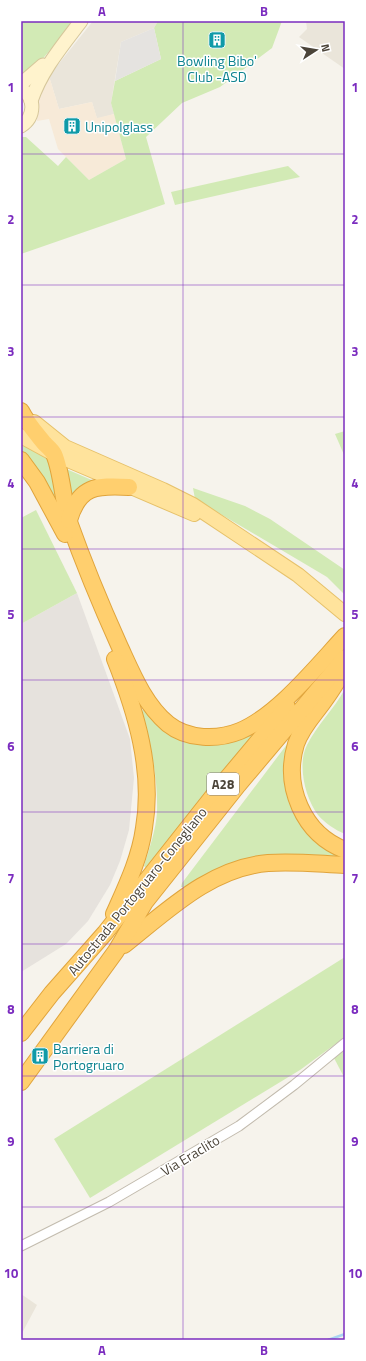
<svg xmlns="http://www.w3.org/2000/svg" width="366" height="1361" viewBox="0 0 366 1361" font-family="'Titillium Web',sans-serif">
<rect width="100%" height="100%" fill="#f6f3ec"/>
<!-- residential -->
<g fill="#eae5da">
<path d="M93 21H158L154 28 121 42 111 103 114 114 97 119 92 102 59 109 49 76Z"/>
<path d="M306 21H345V69L299 37 307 29Z"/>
<path d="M21 1294 37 1305 21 1335Z"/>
</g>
<!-- commercial -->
<path fill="#f7ead8" d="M49 76 59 109 92 102 97 118 114 114 126 159 89 180 58 149 49 119 37 121 38 97Z"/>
<!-- industrial -->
<path fill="#e6e2dd" d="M77 593 130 739 134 778 129 830 120 861 110 885 88 921 66 944 21 972V624Z"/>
<!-- green -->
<g fill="#d2eab5">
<path d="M21 21H75L39 63 21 78Z"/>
<path d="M158 21H282L272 48 220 87 182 103 146 137 165 204 21 254V137H26L58 166 66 157 89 180 126 159 111 103 115 81 161 59 154 28Z"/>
<path d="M288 166 300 177 175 205 171 192Z"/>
<path d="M345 431V457L335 434Z"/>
<path d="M21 443 47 455 60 508 21 449Z"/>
<path d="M64 468 94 481 71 498Z"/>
<path d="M193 488 245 506 270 519 345 570V595L327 577 195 499Z"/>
<path d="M36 510 77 593 21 624V518Z"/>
<path d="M345 689V834C335 830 325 823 318 815 305 798 297 764 307 745 317 725 334 709 345 689Z"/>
<path d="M146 707 177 735 262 724 149 871 144 866C149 849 156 830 157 812 158 778 151 745 142 712L143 709Z"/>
<path d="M288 743 292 749 295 803 345 855V862L302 858 188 887H181L182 883Z"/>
<path d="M345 957V1037L300 1070 90 1198 54 1139Z"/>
<path d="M345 1049V1079L334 1058Z"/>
</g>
<!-- parking -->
<path fill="#e5e3e0" d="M154 28 161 59 115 81 121 42Z"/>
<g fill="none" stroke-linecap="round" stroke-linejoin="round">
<!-- stream -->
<path stroke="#a9d4f2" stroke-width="2.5" d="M328 1340 345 1334"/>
<defs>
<path id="minor" d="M21 1246 109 1202 239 1126 294 1085 345 1043"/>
<g id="secondary">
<path d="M21 84 43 65"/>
<path d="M21 89C36 97 35 117 21 126"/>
<path d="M31 101C41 71 62 46 81 21"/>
</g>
<g id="primary">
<path d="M34 422 65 447 163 490 193 505 298 575 345 614"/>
<path d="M21 436 54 454 194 514"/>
</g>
<g id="motorway">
<path d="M21 411C27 423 36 433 44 443 47 446 52 450 54 454 62 472 63 502 69 522 84 564 101 605 119 645 132 673 144 704 168 724 188 740 218 740 240 731 278 715 317 666 345 636"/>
<path d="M21 460 37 482 65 534"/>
<path d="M69 520C79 486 96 485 129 487"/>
<path d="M343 672C337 681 332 690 326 698 316 713 302 726 296 744 283 786 303 834 345 850"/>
<path d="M114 914C126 887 140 858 144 828 154 771 136 712 115 659"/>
<path d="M124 945C167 911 210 868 268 863 294 861 320 864 345 865"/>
<path d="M21 1033 52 993 105 933 225 781 287 707"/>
<path d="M21 1082 116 951 145 902 238 785 345 658"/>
</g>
</defs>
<!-- minor casing -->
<use href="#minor" stroke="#c2bbae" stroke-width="11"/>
<!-- secondary casing -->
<use href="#secondary" stroke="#d6c79b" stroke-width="15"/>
<!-- primary casing -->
<use href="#primary" stroke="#e6c16a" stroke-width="16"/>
<!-- motorway casing -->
<use href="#motorway" stroke="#e0a43c" stroke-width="18"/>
<!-- minor -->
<use href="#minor" stroke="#fff" stroke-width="9"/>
<!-- secondary -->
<use href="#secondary" stroke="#fff3cd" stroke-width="13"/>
<!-- primary -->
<use href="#primary" stroke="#ffe39c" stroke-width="14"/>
<!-- motorway -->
<use href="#motorway" stroke="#ffcf6e" stroke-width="16"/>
</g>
<!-- grid -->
<path fill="none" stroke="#7b2cbf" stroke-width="1" stroke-opacity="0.55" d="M183 21V1340M21 154H345M21 285H345M21 417H345M21 549H345M21 680H345M21 812H345M21 944H345M21 1076H345M21 1207H345"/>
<!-- icons -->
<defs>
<symbol id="building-square" viewBox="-11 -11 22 22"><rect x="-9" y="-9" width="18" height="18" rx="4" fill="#0f9aa8" stroke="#fff"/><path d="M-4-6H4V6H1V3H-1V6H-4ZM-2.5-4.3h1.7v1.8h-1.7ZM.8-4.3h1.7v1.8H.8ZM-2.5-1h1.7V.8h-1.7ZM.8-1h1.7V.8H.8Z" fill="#fff"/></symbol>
</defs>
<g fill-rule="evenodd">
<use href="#building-square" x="207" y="30" width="20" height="20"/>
<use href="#building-square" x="62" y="116" width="20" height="20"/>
<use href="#building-square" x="30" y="1046" width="20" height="20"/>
</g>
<g text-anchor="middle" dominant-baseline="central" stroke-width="3" stroke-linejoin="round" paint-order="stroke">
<!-- shield labels -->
<rect fill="#fff" stroke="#817c74" stroke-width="1" x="207" y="773" width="32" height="22" rx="3"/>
<g font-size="13" font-weight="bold" fill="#4b4439">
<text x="223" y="784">A28</text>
</g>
<!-- culture labels -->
<g font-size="14" fill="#0d838f" stroke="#fff" text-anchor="start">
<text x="217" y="60" text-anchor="middle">Bowling Bibo'<tspan x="217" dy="16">Club -ASD</tspan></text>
<text x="85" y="126">Unipolglass</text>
<text x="53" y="1048">Barriera di<tspan x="53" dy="16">Portogruaro</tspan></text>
</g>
<!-- street labels -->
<g font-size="14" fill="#4b4439" stroke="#fff">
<text transform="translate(137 891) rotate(-51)">Autostrada Portogruaro-Conegliano</text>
<text transform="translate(190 1155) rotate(-31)">Via Eraclito</text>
</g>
</g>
<!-- border -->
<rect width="366" height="1361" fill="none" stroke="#ffffff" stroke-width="44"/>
<!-- north arrow -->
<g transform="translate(316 50) rotate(78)" stroke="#ffffff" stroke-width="3" paint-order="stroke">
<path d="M0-3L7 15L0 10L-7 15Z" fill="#4b4439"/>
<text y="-6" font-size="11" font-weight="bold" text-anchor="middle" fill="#4b4439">N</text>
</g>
<rect x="22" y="22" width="322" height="1317" fill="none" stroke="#7b2cbf" stroke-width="1.5"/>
<g font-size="13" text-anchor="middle" font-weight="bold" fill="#7b2cbf">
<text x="102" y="16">A</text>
<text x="264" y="16">B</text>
<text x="11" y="92">1</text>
<text x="355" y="92">1</text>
<text x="11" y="224">2</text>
<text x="355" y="224">2</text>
<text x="11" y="356">3</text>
<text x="355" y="356">3</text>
<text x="11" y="488">4</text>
<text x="355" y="488">4</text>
<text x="11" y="619">5</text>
<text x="355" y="619">5</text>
<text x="11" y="751">6</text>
<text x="355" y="751">6</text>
<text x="11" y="883">7</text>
<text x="355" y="883">7</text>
<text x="11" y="1014">8</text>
<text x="355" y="1014">8</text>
<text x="11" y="1146">9</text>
<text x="355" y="1146">9</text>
<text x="11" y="1278">10</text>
<text x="355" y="1278">10</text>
<text x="102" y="1355">A</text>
<text x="264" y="1355">B</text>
</g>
</svg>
